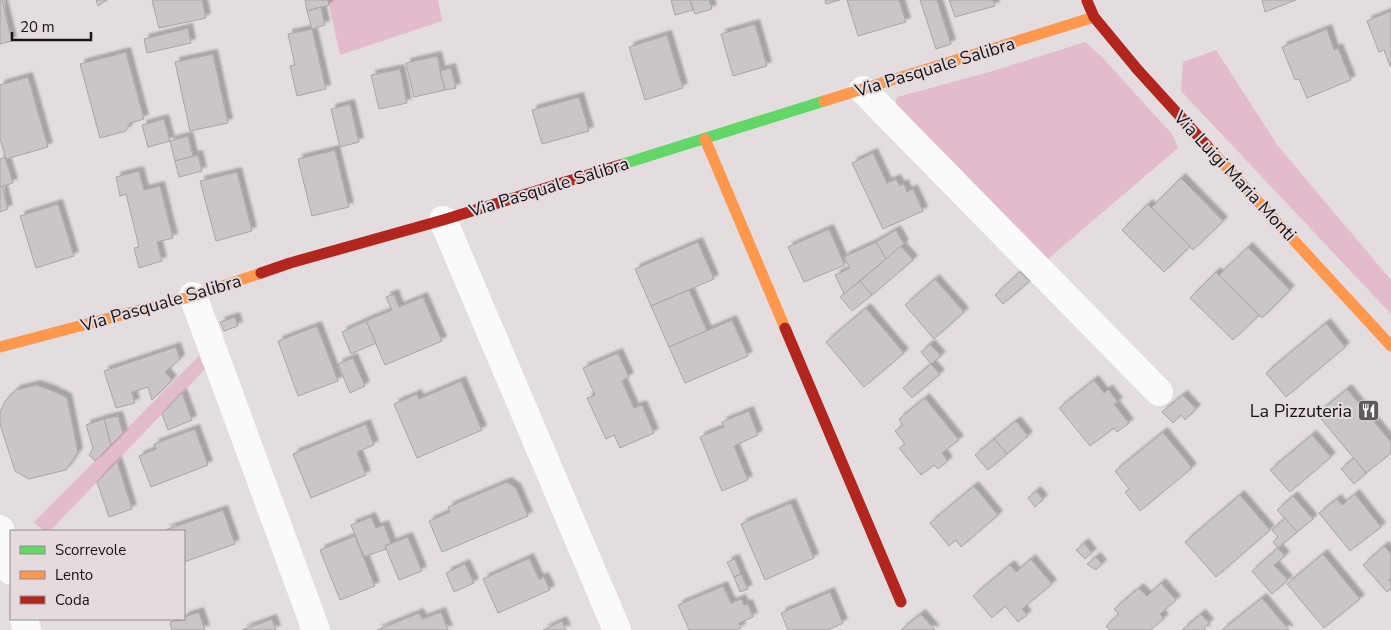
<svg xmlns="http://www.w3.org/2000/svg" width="1391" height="630" viewBox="0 0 1391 630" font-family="'Nunito Sans',sans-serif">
<defs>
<filter id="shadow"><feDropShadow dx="4.5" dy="-4.5" stdDeviation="1" flood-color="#0004"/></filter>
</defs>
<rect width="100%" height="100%" fill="#e3dde0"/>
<!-- green -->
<g fill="#e4bbcc">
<path d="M328 0H438L442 21 340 55Z"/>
<path d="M1085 42 1101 56 1172 134 1178 148 1042 264 895 106 897 97 993 71Z"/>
<path d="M1216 50 1278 146 1391 280V314L1181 91 1183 62Z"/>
<path d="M199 356 205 369 50 531H44L34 522Z"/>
</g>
<!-- building -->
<g fill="#cac6c8" stroke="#a8a4a6" filter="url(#shadow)">
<path d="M0 0H2L12 41 0 44Z"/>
<path d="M96 0H107L98 6Z"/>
<path d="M152 0H202L206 18 159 28Z"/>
<path d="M305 0H328L329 5 307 11Z"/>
<path d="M671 0H690L693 10 675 15Z"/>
<path d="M690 0H709L712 9 695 14Z"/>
<path d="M825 0H840L826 4Z"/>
<path d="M847 0H899L906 22 858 36Z"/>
<path d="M920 0H937L951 44 936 49Z"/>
<path d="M949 0H993L995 6 955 17Z"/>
<path d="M1262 0H1296L1265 12Z"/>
<path d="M321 7 325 25 312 29 307 11Z"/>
<path d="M1391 11V66H1390L1384 50 1379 52 1367 21Z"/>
<path d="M755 24 767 66 733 76 721 34Z"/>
<path d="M188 28 191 43 147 53 144 39Z"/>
<path d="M312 29 326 89 297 96 290 66 295 65 288 34Z"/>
<path d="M1327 29 1334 50 1338 48 1351 80 1307 98 1299 79 1295 80 1282 47Z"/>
<path d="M667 35 683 88 645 100 629 47Z"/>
<path d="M126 52 144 119 130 123 126 131 100 138 80 64Z"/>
<path d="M213 54 228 123 190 131 175 62Z"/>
<path d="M437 56 445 90 414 97 406 63Z"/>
<path d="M451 68 456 88 445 90 440 71Z"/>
<path d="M400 69 407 103 379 109 371 75Z"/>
<path d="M28 77 48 147 6 159 0 139V85Z"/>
<path d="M579 97 589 131 542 144 532 110Z"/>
<path d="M350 104 359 142 340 147 331 109Z"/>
<path d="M164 119 170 141 148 147 142 125Z"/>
<path d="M188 136 193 156 175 161 170 141Z"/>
<path d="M335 150 349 207 312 216 298 159Z"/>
<path d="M873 153 887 183 896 179 900 186 904 184 907 192 913 189 923 211 883 229 852 163Z"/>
<path d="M198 155 202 171 179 177 175 161Z"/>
<path d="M5 157 13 183 0 187V159Z"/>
<path d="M139 171 144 190 160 186 173 238 157 242 162 261 139 268 134 248 139 247 126 194 120 196 116 177Z"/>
<path d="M237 172 252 231 216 241 200 181Z"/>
<path d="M1181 178 1223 221 1193 250 1151 208Z"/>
<path d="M2 186 8 209 0 212V187Z"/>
<path d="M58 204 74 256 36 268 20 216Z"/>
<path d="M1148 204 1190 246 1164 272 1122 230Z"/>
<path d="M829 229 845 265 804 282 788 247Z"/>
<path d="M896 230 904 244 886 259 876 242Z"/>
<path d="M698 242 714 279 651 306 635 269Z"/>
<path d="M876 242 886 259 844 294 835 275 850 268 844 257Z"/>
<path d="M901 246 913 260 872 295 860 281Z"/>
<path d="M1248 247 1290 290 1262 318 1219 275Z"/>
<path d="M1020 272 1030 281 1003 304 995 295Z"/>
<path d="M1216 272 1259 315 1233 340 1190 298Z"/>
<path d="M935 279 964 312 934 339 905 305Z"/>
<path d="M860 281 872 295 852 311 840 297Z"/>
<path d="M689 290 707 331 669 347 651 306Z"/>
<path d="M394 294 399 307 423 297 442 341 385 365 366 321 392 310 386 297Z"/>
<path d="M866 308 904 353 864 387 826 342Z"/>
<path d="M235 317 238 326 224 331 220 322Z"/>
<path d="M732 320 748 356 685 383 669 347Z"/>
<path d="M366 321 376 343 351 354 342 332Z"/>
<path d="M1326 323 1345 347 1286 397 1266 373Z"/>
<path d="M317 326 338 381 298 396 278 341Z"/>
<path d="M930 344 941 356 931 364 921 352Z"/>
<path d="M176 347 180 359 165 372 172 380 152 400 148 387 132 392 135 403 116 408 104 371Z"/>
<path d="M618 353 629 377 622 381 634 408 642 405 654 433 620 448 614 435 606 439 587 398 595 395 583 368Z"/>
<path d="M353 358 365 386 350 393 338 364Z"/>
<path d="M931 364 940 374 912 398 903 388Z"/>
<path d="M1094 380 1104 393 1108 389 1118 402 1114 404 1129 423 1117 432 1114 428 1090 446 1059 408Z"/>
<path d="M461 381 482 430 417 458 394 404 417 394 419 399Z"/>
<path d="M36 385 51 390 67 398 78 452 66 470 29 479 15 471 0 424V412L5 401 16 390Z"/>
<path d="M1347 389 1391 442V453L1366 473 1317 414Z"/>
<path d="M182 393 192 420 168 430 162 414Z"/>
<path d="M1183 395 1196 409 1185 420 1181 415 1173 423 1162 412Z"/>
<path d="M925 398 959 440 942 453 948 461 938 469 934 465 921 475 899 448 905 444 895 431 903 425 899 419Z"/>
<path d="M749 411 758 435 734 446 748 480 722 491 700 437 724 427 722 422Z"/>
<path d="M118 416 123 433 111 445 104 419Z"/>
<path d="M104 419 111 445 95 461 89 455 93 448 86 425Z"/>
<path d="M1016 421 1028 436 1007 454 994 439Z"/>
<path d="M366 424 374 445 357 452 366 475 311 498 293 454Z"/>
<path d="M195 429 208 465 151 487 139 456 156 449 154 444Z"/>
<path d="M1163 432 1192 468 1140 511 1125 492 1129 489 1115 471Z"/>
<path d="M1312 435 1331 457 1290 492 1270 470Z"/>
<path d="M994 439 1007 454 988 470 975 455Z"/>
<path d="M1354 458 1366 473 1354 484 1341 469Z"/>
<path d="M117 461 132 509 109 517 97 482Z"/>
<path d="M507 482 516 488 528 516 442 552 429 521 450 512 448 507Z"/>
<path d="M974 486 998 515 961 547 956 540 949 546 930 523Z"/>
<path d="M1036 491 1043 499 1035 507 1028 498Z"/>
<path d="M1355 494 1381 527 1350 551 1319 513 1337 499 1342 505Z"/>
<path d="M1240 495 1270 530 1216 577 1185 542Z"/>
<path d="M1293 496 1313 519 1297 532 1277 510Z"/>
<path d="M791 503 814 558 765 580 741 524Z"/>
<path d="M223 510 235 544 184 562V531L165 530Z"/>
<path d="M371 517 376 528 384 525 391 543 385 546 386 549 364 557 351 525Z"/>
<path d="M1285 518 1297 532 1278 548 1273 542 1278 537 1272 530Z"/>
<path d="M355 536 375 586 340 600 320 550Z"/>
<path d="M408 537 422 571 399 580 385 546Z"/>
<path d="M1084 543 1092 553 1085 559 1076 550Z"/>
<path d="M1384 546 1391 554V578L1389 580 1391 583V589L1387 592 1363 565Z"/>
<path d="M1278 548 1285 556 1274 565 1288 580 1272 594 1252 571Z"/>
<path d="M1323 554 1360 599 1324 628 1287 584Z"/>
<path d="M1096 557 1102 564 1096 570 1087 564Z"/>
<path d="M529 558 539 579 544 577 550 590 498 613 483 579Z"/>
<path d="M735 559 741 574 734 577 727 562Z"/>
<path d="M1031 559 1052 584 1022 609 1027 615 1018 622 1005 606 992 618 973 596 1010 565 1016 572Z"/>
<path d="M465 564 474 583 454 592 446 573Z"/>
<path d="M741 574 748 589 740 592 734 577Z"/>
<path d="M1161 583 1176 600 1160 614 1164 618 1151 630H1110L1106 626 1119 614 1114 609 1139 588 1147 596Z"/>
<path d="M723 586 731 603 741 599 744 605 748 604 753 617 739 623 741 628 736 630H689L678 605Z"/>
<path d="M830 592 843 623 828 630H788L781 613Z"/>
<path d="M1262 598 1289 630H1222Z"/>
<path d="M199 612 205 630H172L170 622 184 619V617Z"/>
<path d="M441 612 448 630H377L419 613 422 619Z"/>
<path d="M921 614 935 630H901L902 629Z"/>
<path d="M1201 614 1209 623 1204 628 1206 630H1182Z"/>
<path d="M272 619 276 630H242Z"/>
<path d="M562 621 566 630H543Z"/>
</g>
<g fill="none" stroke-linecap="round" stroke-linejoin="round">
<!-- street -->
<g stroke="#fbfafa" stroke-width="28">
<path d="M863 90 1159 392"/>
<path d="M443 220 617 630"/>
<path d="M193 296 316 630"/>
<path d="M0 529 11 571"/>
<path d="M24 619 27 630"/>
</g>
<!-- fast -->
<path stroke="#63d668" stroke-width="11" d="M620 165 824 101"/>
<!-- slow -->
<g stroke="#ff974d" stroke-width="11">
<path d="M824 101 1094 17"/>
<path d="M705 139 785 328"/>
<path d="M1208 147 1391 346"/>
<path d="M0 347 193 296 261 273"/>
</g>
<!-- jam -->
<g stroke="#b3261e" stroke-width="11">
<path d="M1087 1 1094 17 1137 69 1208 147"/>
<path d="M261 273 290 263 443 220 620 165"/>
<path d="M785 328 901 602"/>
</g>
</g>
<!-- icons -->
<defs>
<symbol id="restaurant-square" viewBox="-11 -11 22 22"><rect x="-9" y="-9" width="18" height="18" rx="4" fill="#5e5a5c" stroke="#e5dbdf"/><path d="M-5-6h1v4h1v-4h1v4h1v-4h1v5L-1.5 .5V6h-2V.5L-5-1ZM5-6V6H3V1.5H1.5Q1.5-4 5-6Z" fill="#fff"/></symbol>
</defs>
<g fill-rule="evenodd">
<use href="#restaurant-square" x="1356" y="398" width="25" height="25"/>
</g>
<g text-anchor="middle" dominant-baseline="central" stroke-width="4" stroke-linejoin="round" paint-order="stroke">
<!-- street labels -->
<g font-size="18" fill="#171415" stroke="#e5dbdf">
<text transform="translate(935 67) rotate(-17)">Via Pasquale Salibra</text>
<text transform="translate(1235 176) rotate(47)">Via Luigi Maria Monti</text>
<text transform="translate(549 187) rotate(-17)">Via Pasquale Salibra</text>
<text transform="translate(161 303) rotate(-16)">Via Pasquale Salibra</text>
</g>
<!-- poi labels -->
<g font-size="18" fill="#171415" stroke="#e5dbdf" text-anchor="end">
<text x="1352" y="411">La Pizzuteria</text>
</g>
</g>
<!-- legend -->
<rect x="10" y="530" width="175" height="90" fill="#e5dbdf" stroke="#938b8e"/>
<rect x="20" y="546" width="25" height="8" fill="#63d668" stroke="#938b8e"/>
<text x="55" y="555" font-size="15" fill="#171415">Scorrevole</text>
<rect x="20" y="571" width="25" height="8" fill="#ff974d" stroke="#938b8e"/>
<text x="55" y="580" font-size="15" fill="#171415">Lento</text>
<rect x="20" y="596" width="25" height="8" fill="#b3261e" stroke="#938b8e"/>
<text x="55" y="605" font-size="15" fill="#171415">Coda</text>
<!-- scale -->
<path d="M12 32v8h79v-8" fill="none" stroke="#171415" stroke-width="2.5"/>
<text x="20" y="32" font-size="15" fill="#171415" stroke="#e5dbdf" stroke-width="4" paint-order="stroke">20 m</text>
</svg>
